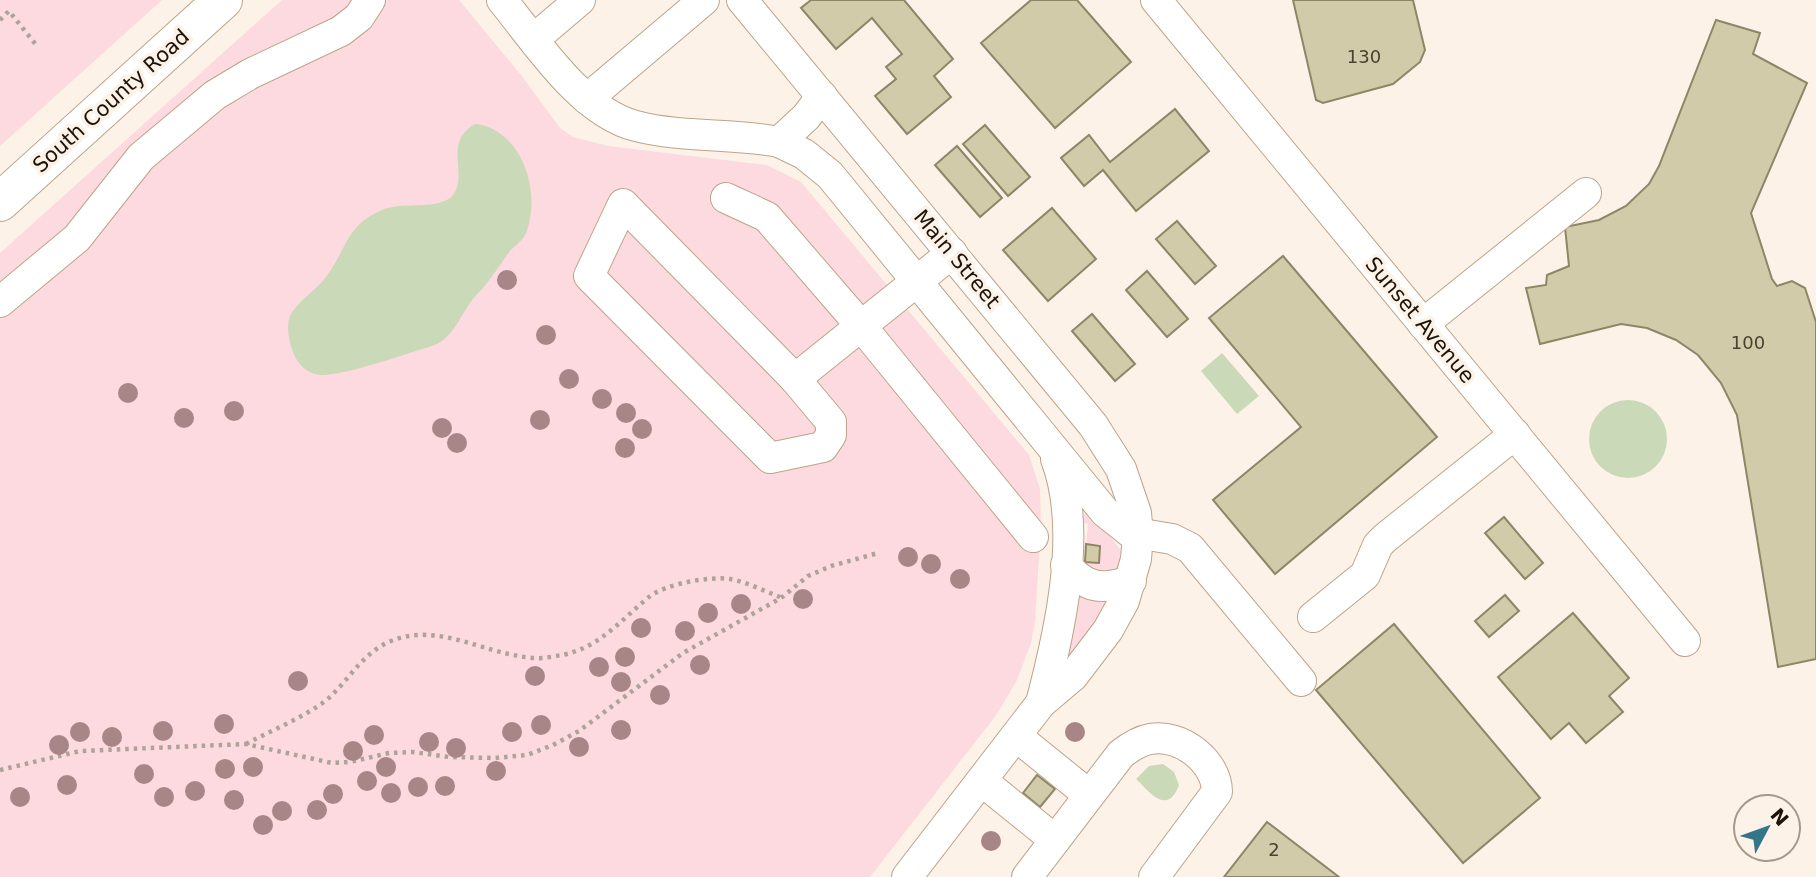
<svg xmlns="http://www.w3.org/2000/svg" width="1816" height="877" viewBox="0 0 1816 877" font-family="'DejaVu Sans',sans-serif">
<rect width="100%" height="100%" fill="#fcf2e7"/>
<!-- green -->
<g fill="#fcdadf">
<path d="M0 0H162L0 146Z"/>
<path d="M282 0H459L521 75 560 128 573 137 608 146 767 165 801 182 1029 455 1040 489 1041 523 1035 621 1031 643 1017 680 997 714 870 877H0V253Z"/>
<path d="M1091 512 1122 552 1123 571 1089 575 1079 557 1085 558V562H1099L1100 546 1086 544 1088 524 1082 523 1085 513Z"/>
<path d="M1077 593 1114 597 1063 675Z"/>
</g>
<!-- water -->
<g fill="#cad9b7">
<path d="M475 124C522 129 542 192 526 233 523 241 514 246 509 252 502 262 495 273 487 283 482 290 475 295 470 303 461 316 455 331 442 341 436 345 429 347 422 349 393 358 355 372 325 375 310 376 298 366 293 352 289 341 286 327 290 316 298 300 316 291 326 277 347 249 346 225 382 210 401 201 441 211 453 195 469 174 442 143 475 124Z"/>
<path d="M1222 353 1259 396 1237 414 1201 371Z"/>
<circle cx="1628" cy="439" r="39"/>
<path d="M1163 764 1174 772 1179 785C1167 817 1149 791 1136 779L1149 766Z"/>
</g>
<!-- building -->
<g fill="#d2cba9" stroke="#8d8667" stroke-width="2">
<path d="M811 0H904L953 59 934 76 951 97 907 134 875 96 896 79 886 67 902 54 872 18 836 49 801 8Z"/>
<path d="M1031 0H1077L1131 62 1055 128 981 43Z"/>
<path d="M1293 0H1413L1425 50 1420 62 1393 84 1323 103 1316 100Z"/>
<path d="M1716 20 1760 33 1753 54 1807 83 1751 213 1772 279 1777 286 1792 281 1805 288 1816 322V659L1778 667 1737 415 1721 383 1698 355 1676 340 1647 328 1621 324 1540 344 1526 288 1546 285 1547 275 1569 266 1565 227 1599 220 1626 206 1649 184 1659 166Z"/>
<path d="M1175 109 1209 151 1136 211 1103 170 1084 186 1061 158 1089 135 1110 162Z"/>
<path d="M985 125 1030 177 1008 196 963 144Z"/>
<path d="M957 146 1002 198 980 217 935 165Z"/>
<path d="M1052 208 1096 259 1048 301 1003 250Z"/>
<path d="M1177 221 1216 266 1195 284 1156 239Z"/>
<path d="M1283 256 1437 437 1275 574 1213 500 1301 427 1209 318Z"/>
<path d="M1147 271 1188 319 1167 337 1126 290Z"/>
<path d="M1092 314 1135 364 1115 381 1072 331Z"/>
<path d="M1504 517 1543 563 1525 579 1485 533Z"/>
<path d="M1086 544 1100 546 1099 563 1085 562Z"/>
<path d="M1505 595 1519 611 1489 637 1475 621Z"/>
<path d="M1573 613 1629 678 1609 696 1623 712 1586 743 1569 723 1551 739 1498 677Z"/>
<path d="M1394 624 1540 798 1463 863 1316 690Z"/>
<path d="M1037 775 1055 789 1040 807 1023 793Z"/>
<path d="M1267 822 1339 877H1224Z"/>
</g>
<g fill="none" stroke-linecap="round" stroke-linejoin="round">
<defs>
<g id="minor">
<path d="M502 0C536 42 582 113 636 126 682 138 732 133 779 142L804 154 830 175 1105 512 1130 532 1172 539 1190 548 1301 681"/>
<path d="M742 0 1093 425 1121 469 1136 513 1138 535 1136 559 1124 601 1108 630 1073 676 1041 703 907 877"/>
<path d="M1156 0 1685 641"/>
<path d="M534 39 580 0"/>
<path d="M587 99 704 0"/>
<path d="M779 142 806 117 822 96"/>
<path d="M726 198 767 217 862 327 1033 537"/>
<path d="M623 204 795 379 831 422V435L823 447 770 458 589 276Z"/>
<path d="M0 302 77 238 141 157 215 95 250 74 341 31 359 17 370 0"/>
<path d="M1423 324 1586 193"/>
<path d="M795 379 952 253"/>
<path d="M1066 565C1086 589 1102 590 1131 581"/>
<path d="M1313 617 1365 575 1378 545 1385 538 1515 434"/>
<path d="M1041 703C1060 631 1083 530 1056 459"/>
<path d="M1016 736 1089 795"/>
<path d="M982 781 1055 840"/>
<path d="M1027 877 1121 754C1130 747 1139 741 1150 739 1181 733 1217 762 1217 792L1154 877"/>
</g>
<path id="major" d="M0 202 223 0"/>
</defs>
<!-- minor casing -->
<use href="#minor" stroke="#bda48b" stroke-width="32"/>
<!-- major casing -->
<use href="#major" stroke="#bda48b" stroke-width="40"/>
<!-- path -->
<g stroke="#ada399" stroke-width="4.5" stroke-dasharray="3.5 5" stroke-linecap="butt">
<path d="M0 20 9 11 37 46"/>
<path d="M246 744C270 731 298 720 321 704 346 687 359 654 391 641 440 621 486 656 536 658 544 659 554 656 562 655 599 648 621 620 649 597 665 584 709 576 730 579 747 582 764 591 780 597"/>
<path d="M0 770 80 751 246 744 332 763 350 762 389 753 413 752 449 757 495 758 527 755 553 745 579 731 683 653 781 598 808 576 831 566 878 553"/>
</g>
<!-- minor -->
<use href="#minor" stroke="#fff" stroke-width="30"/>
<!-- major -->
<use href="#major" stroke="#fff" stroke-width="38"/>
</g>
<!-- trees -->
<g fill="#a88688">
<circle cx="507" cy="280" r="10"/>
<circle cx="546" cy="335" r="10"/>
<circle cx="569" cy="379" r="10"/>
<circle cx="128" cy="393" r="10"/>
<circle cx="602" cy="399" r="10"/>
<circle cx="234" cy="411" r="10"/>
<circle cx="626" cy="413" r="10"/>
<circle cx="184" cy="418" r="10"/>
<circle cx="540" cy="420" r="10"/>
<circle cx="442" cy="428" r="10"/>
<circle cx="642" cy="429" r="10"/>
<circle cx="457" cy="443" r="10"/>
<circle cx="625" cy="448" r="10"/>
<circle cx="908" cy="557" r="10"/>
<circle cx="931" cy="564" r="10"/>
<circle cx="960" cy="579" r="10"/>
<circle cx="803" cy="599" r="10"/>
<circle cx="741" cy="604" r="10"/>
<circle cx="708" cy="613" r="10"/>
<circle cx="641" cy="628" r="10"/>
<circle cx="685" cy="631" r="10"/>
<circle cx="625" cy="657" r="10"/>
<circle cx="700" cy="665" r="10"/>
<circle cx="599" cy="667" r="10"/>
<circle cx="535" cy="676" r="10"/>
<circle cx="298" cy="681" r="10"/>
<circle cx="621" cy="682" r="10"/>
<circle cx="660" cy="695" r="10"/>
<circle cx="224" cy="724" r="10"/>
<circle cx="541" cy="725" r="10"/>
<circle cx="621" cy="730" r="10"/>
<circle cx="163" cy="731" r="10"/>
<circle cx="80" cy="732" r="10"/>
<circle cx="512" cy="732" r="10"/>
<circle cx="1075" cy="732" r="10"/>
<circle cx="374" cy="735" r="10"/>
<circle cx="112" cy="737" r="10"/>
<circle cx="429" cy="742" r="10"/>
<circle cx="59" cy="745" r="10"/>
<circle cx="579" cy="747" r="10"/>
<circle cx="456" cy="748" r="10"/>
<circle cx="353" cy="751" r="10"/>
<circle cx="253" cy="767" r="10"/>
<circle cx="386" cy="767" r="10"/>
<circle cx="225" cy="769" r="10"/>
<circle cx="496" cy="771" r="10"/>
<circle cx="144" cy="774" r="10"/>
<circle cx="367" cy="781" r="10"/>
<circle cx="67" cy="785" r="10"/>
<circle cx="445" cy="786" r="10"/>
<circle cx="418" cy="787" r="10"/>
<circle cx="195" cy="791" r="10"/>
<circle cx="391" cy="793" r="10"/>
<circle cx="333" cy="794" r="10"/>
<circle cx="20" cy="797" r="10"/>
<circle cx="164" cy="797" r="10"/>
<circle cx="234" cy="800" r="10"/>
<circle cx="317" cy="810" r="10"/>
<circle cx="282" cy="811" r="10"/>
<circle cx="263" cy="825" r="10"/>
<circle cx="991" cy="841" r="10"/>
</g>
<g text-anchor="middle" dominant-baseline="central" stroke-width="7" stroke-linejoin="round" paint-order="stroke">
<!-- number labels -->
<g font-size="18" fill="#4a4132">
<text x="1364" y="56">130</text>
<text x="1748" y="342">100</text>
<text x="1274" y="849">2</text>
</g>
<!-- street labels -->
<g font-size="21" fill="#1c130a" stroke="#fcf2e7">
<text transform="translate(111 101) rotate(-42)">South County Road</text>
<text transform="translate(957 259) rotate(50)">Main Street</text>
<text transform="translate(1420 320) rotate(50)">Sunset Avenue</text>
</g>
</g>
<!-- north arrow -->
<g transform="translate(1767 828) rotate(49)"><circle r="33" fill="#fcf2e7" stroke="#a2998f" stroke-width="2"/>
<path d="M0-5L12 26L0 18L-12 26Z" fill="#337687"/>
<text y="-10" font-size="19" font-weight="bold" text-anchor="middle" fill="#1c130a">N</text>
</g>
</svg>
